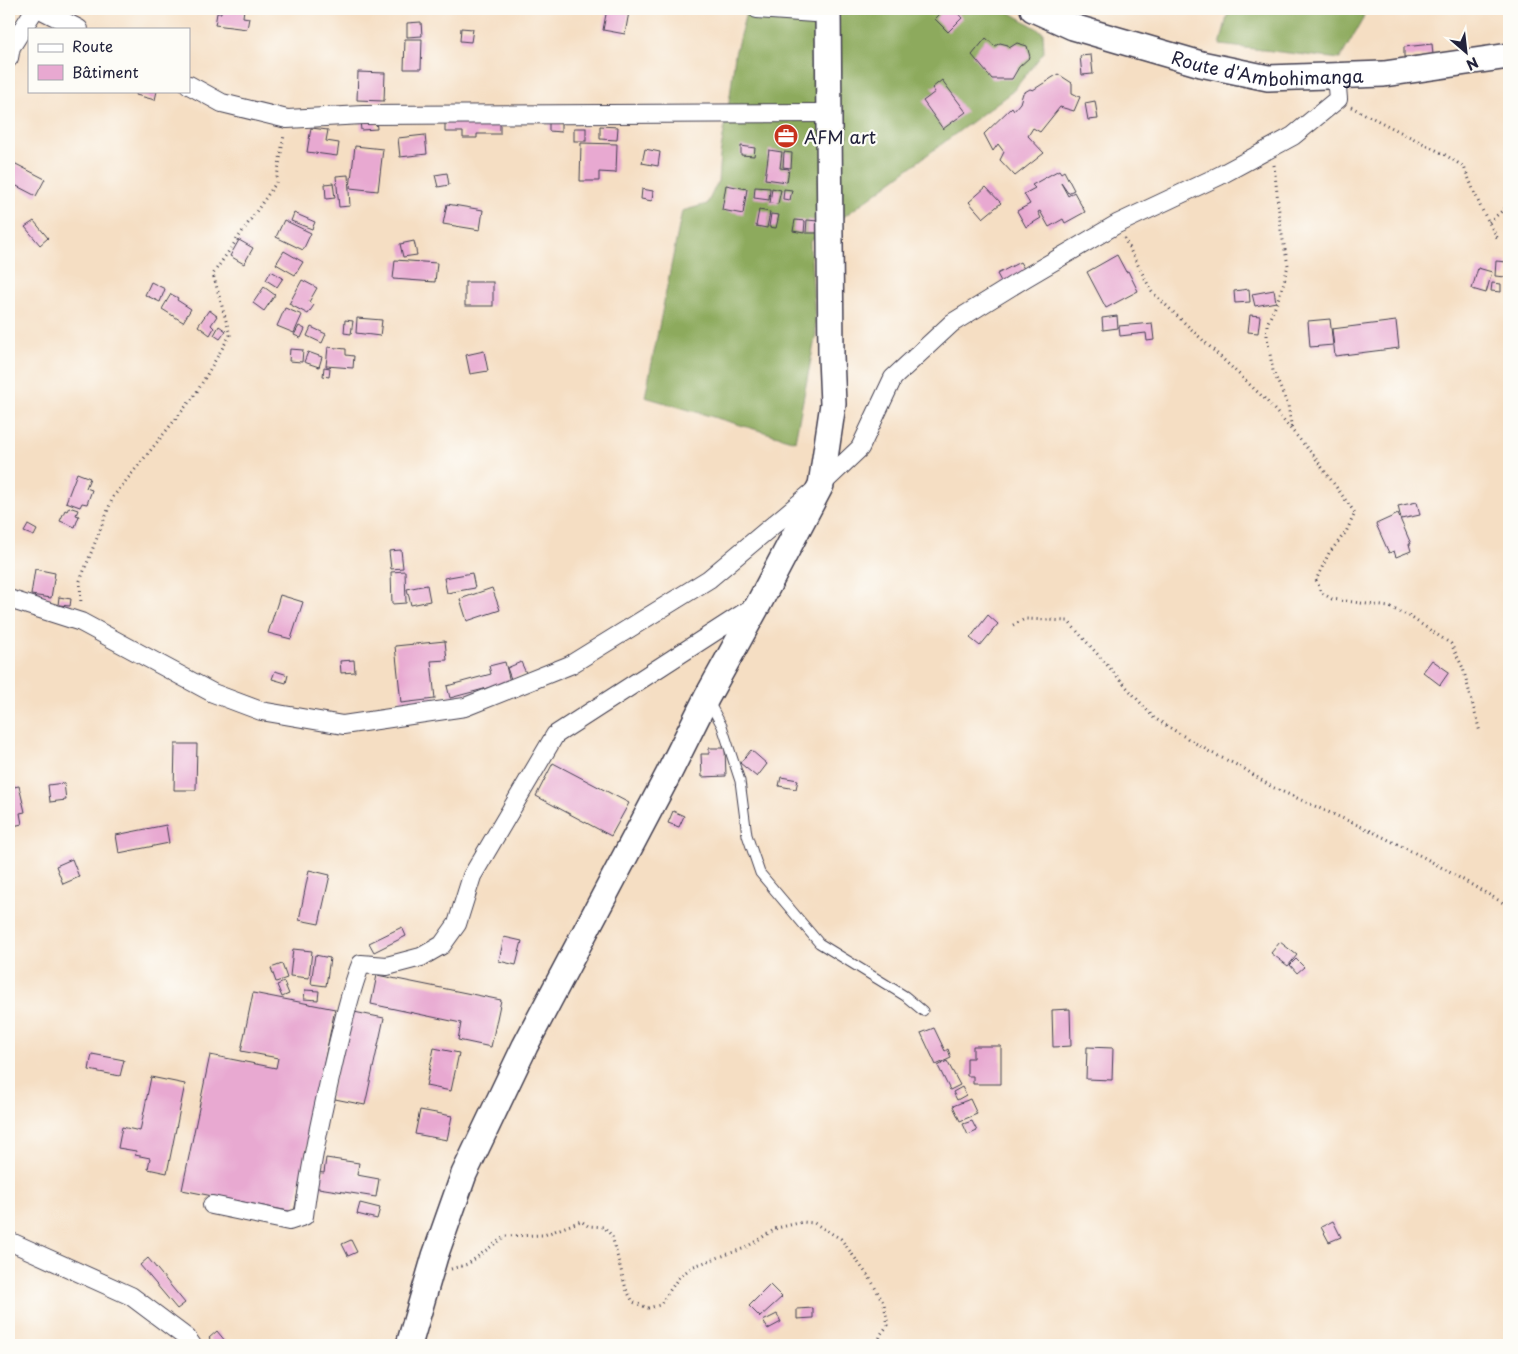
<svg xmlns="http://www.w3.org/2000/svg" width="1518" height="1354" viewBox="0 0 1518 1354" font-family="'Playpen Sans',sans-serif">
<rect width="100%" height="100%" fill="#fdfcf7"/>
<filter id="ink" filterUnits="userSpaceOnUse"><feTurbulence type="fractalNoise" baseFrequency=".02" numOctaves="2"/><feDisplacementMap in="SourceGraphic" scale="10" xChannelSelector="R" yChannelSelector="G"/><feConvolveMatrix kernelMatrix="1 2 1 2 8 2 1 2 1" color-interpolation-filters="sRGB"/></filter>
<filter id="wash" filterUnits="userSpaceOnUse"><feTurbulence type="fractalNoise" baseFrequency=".0096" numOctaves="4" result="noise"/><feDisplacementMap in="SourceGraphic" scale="20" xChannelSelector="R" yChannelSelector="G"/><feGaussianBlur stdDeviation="1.12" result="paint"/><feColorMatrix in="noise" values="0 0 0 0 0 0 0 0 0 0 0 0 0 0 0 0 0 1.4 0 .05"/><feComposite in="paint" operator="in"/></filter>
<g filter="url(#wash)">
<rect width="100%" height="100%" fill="#f5dec3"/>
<!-- forest -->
<g fill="#8daa5d" stroke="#58664c">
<path d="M747 9H1004L1043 32 1044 52 1013 91 810 242 816 334 795 441 645 397 682 211 707 204 718 181 720 155 730 96 735 54Z"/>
<path d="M1229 9H1365L1363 19 1340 59 1220 45Z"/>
</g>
<g id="blocks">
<!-- building -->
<g fill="#e8a9d1">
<path d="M221 9H244L243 17 249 18 247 29 215 25 217 13H221Z"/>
<path d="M607 9 629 12 625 34 603 30Z"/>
<path d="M945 9H954L962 18 948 32 935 19Z"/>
<path d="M421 22 422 36 407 37V23Z"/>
<path d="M461 28 473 29 471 42 460 41Z"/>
<path d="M986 38 995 46 1000 43 1008 45 1009 48 1017 43 1027 46 1030 57 1019 67 1012 79H992L972 55Z"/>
<path d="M405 39H422L421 69H404Z"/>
<path d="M1432 44 1433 55 1404 57V47Z"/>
<path d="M1091 55 1093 74 1082 75 1080 56Z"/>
<path d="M358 72 385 73 384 101 357 100Z"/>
<path d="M1058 74 1072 83V93L1080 97 1074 111 1060 107 1040 132 1033 128 1028 136 1044 153 1015 176 1000 160 1004 152 998 144 993 151 984 134 1012 107 1014 110 1020 103 1023 93 1030 89 1033 90Z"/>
<path d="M942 80 966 112 943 129 923 101 935 92 932 88Z"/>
<path d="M137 91H157L155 100 136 95Z"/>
<path d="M1095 101 1098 119 1088 120 1085 103Z"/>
<path d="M500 117V134H477V138H463V132H445V118Z"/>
<path d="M376 120 377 129 361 130 360 121Z"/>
<path d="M549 122H561V132L549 131Z"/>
<path d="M600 126 618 127 617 140 600 139Z"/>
<path d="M311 128 328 130 326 141 339 143 337 156 307 152Z"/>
<rect x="574" y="128" width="12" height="13"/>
<path d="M425 135 427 154 400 157 398 138Z"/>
<path d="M581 143 617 144 616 173 599 172V181H580Z"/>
<path d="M355 146 383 149 378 191 350 188Z"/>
<path d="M741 146 755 148 754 156 741 155Z"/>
<path d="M645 149 660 152 658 166 642 163Z"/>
<path d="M769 150 782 152 780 168 789 169 787 182 765 179Z"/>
<path d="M784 152 792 153 791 168 783 167Z"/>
<path d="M9 155 14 158 12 162 45 179 36 196 9 182Z"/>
<path d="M1059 170 1061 173 1064 171 1074 190 1068 193 1061 183 1068 196 1074 192 1085 212 1065 223 1063 219 1049 227 1040 211 1038 212 1041 218 1026 227 1017 211 1030 204 1024 194 1035 188 1032 185Z"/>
<path d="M447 173 449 185 438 187 435 175Z"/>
<path d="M348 175 350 206 339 207 336 176Z"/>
<path d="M333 183 335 198 326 199 325 184Z"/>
<path d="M726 185 747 189 743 214 722 210Z"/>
<path d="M755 187 770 188 769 200 754 198Z"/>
<path d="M986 187 1001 203 983 218 969 202Z"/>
<path d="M772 188 781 190 778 204 770 203Z"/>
<path d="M642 189 653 191 652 201 641 199Z"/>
<path d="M784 189 792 190 790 200 783 199Z"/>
<path d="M447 204 483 210 480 230 443 224Z"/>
<path d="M759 210 770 212 767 228 756 226Z"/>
<path d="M294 213 315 222 312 229 291 221Z"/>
<path d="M771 214 779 215 776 228 769 227Z"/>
<path d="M284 220 311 233 303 250 276 237Z"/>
<path d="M795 220 805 221 804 233 793 231Z"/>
<path d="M807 220 818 221 817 233H806Z"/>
<path d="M34 221 48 238 40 245 25 227Z"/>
<path d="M239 240 253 248 244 264 230 256Z"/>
<path d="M414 241 417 255 403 257 400 244Z"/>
<path d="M284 251 303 262 295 275 276 264Z"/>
<path d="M1117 255 1126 272 1128 271 1138 291 1106 308 1087 272Z"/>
<path d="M395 260 437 263 435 282 393 279Z"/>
<path d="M1496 261 1507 262 1506 277 1495 276Z"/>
<path d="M1020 262 1026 272 1003 285 997 274Z"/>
<path d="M1478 268 1492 272 1486 293 1472 289Z"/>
<path d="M271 271 283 278 277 287 266 280Z"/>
<path d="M302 280 317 288 309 302 314 305 308 314 289 304Z"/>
<path d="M151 282 165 289 160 302 145 295Z"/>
<rect x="465" y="282" width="28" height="24"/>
<path d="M1492 283 1501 284V292L1491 291Z"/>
<path d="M264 287 275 295 264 311 253 303Z"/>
<path d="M1249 289 1250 302 1235 303 1234 291Z"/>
<path d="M1274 290 1276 302 1255 306 1252 294Z"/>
<path d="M171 294 178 298 177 300 191 309 183 322 162 309Z"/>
<path d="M285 308 302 315 294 333 277 326Z"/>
<path d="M209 310 217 316 211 325 214 328 210 335 198 326Z"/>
<path d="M1250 315 1260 316 1258 333 1248 332Z"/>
<path d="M1117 316 1118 328 1103 330 1102 318Z"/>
<path d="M357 318 382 320 380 336 356 333Z"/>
<path d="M1330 319 1333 345 1310 347 1308 321Z"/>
<path d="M345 320 353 321 351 334 344 333Z"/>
<path d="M1396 321 1399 348 1335 356 1332 329Z"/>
<path d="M1152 323 1154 340 1147 341 1146 333 1120 336 1119 326Z"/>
<path d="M219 326 226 331 220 339 214 335Z"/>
<path d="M299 326 305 329 301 338 294 335Z"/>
<path d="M311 327 326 334 322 343 307 336Z"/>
<path d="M328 347 346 349V355L354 356 353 368 326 366Z"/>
<path d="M290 349 303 350 302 362 289 361Z"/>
<path d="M484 351 488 371 470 374 466 355Z"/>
<path d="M308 352 322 357 319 367 304 362Z"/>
<path d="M324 367 330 368 329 377 323 376Z"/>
<path d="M77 473 90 478 86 488 92 490 87 504 82 503 80 507 66 502Z"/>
<path d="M1417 502 1420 515 1401 519 1398 506Z"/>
<path d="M69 507 78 510 76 515 79 516 75 527 60 521 65 510 67 511Z"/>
<path d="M1398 514 1411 544H1409L1411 551 1396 557 1394 551 1389 553 1376 524Z"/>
<path d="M28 525 37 530 34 536 24 532Z"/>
<path d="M401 550 403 568 391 569 389 551Z"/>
<path d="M35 569 55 573 51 598 31 595Z"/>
<path d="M405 571 406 603 392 604 391 572Z"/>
<path d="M472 573 475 588 447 593 444 578Z"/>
<path d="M427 585 430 601 411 605 407 589Z"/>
<path d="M492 588 500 610 467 621 460 599Z"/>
<path d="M280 595 303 602 291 639 268 633Z"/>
<path d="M59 597 71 599 70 606 58 605Z"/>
<path d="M988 615 998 624 980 646 970 638Z"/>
<path d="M445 641 447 660 431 661 435 699 401 703 395 646Z"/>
<path d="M354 660 355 672 341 673 340 661Z"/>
<path d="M1432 660 1449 672 1440 685 1423 672Z"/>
<path d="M505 662 510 682 450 698 447 686 491 674 489 666Z"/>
<path d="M521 662 526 673 511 679 507 668Z"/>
<path d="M275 671 288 675 286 683 272 679Z"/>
<path d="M175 744H197L196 790H174Z"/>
<path d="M709 748H725L726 776 702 777 701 754H709Z"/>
<path d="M751 750 767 764 757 777 740 763Z"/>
<path d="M553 763 629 803 611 836 536 796Z"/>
<path d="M9 777H12L14 787 19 786 25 812 20 813 22 824 9 827Z"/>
<path d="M781 777 798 780 796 789 779 786Z"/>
<path d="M64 783 66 800 50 802 48 785Z"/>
<path d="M673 811 684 816 679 827 668 823Z"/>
<path d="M166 825 169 843 119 853 116 835Z"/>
<path d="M72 859 79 877 63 884 56 866Z"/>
<path d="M309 870 330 875 319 924 299 920Z"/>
<path d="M402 927 406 936 374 952 369 943Z"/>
<path d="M504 937 522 941 516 965 499 961Z"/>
<path d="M1280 942 1297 955 1288 966 1271 953Z"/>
<path d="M293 949 312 951 309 978 290 976Z"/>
<path d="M315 955 330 958 326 986 311 984Z"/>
<path d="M1296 959 1304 967 1297 973 1290 965Z"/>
<path d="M282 964 287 978 276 982 271 968Z"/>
<path d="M377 975 501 1000 491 1047 458 1040 461 1023 371 1004Z"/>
<path d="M284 982 289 994 282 997 277 985Z"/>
<path d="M305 990 319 991 318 1000 304 999Z"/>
<path d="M253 993 335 1009 294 1212 182 1190 210 1055 276 1068 278 1058 241 1051Z"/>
<path d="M1070 1009 1071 1046 1053 1047 1052 1010Z"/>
<path d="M349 1011 384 1018 365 1105 330 1098Z"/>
<path d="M934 1028 945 1051 948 1049 951 1058 936 1065 921 1033Z"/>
<path d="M973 1046H1001V1084H973V1076H967V1058H973Z"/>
<path d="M1087 1047 1113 1048 1112 1080 1086 1079Z"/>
<path d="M434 1048 459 1053 451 1091 426 1086Z"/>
<path d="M92 1054 124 1060 120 1076 89 1070Z"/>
<path d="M947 1061 960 1085 950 1090 938 1066Z"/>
<path d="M151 1077 185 1084 167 1173 148 1169 150 1158 135 1155 136 1151 118 1148 122 1127 140 1131Z"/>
<path d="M962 1087 966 1095 957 1100 953 1092Z"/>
<path d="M970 1099 977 1114 960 1121 953 1106Z"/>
<path d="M420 1110 452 1116 447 1140 415 1134Z"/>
<path d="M972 1121 977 1131 968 1135 963 1124Z"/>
<path d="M326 1158 359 1163 357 1175 379 1179 376 1197 312 1187 315 1172 324 1173Z"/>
<path d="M360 1203 380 1208 377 1219 357 1214Z"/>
<path d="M1333 1221 1341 1237 1329 1242 1321 1227Z"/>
<path d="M351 1240 357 1252 348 1256 342 1244Z"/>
<path d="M148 1258 185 1303 177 1309 140 1265Z"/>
<path d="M770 1285 782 1297 760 1317 749 1306Z"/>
<path d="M813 1308V1318L797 1319V1309Z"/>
<path d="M777 1314 781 1322 768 1329 763 1321Z"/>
<path d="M217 1331 226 1342 223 1345H215L209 1338Z"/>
</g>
</g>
</g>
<g filter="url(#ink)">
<use href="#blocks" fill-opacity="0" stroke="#423e4f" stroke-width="1"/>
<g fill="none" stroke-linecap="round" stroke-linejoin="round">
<defs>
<path id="lane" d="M709 702 722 726 740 781 747 835 760 873 819 943 905 996 923 1011"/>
<g id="street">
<path d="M40 9 79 29"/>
<path d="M757 9 814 13 824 9"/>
<path d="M9 58 11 47 35 9"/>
<path d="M189 85 222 103 287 119 363 115 829 113"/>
<path d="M9 599 81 622 213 693 261 711 343 725 465 707 570 665 709 579 821 485 860 448 893 378 952 323 1025 278 1117 224 1219 176 1293 136 1338 99 1336 76"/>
<path d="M212 1205 289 1221 304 1216C311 1159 324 1104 337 1048 344 1020 350 991 361 964L387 966 421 957 442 945 457 924 472 876 555 735 756 605"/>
<path d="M9 1241 131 1296 187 1338 192 1345"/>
</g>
<g id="secondary">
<path id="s1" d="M1033 9 1073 27 1201 64 1268 78 1384 74 1509 56"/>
<path d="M409 1345 435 1256 464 1174 525 1046 668 775 707 697 759 603 821 485 833 404 831 357 828 9"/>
</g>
</defs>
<!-- lane casing -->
<use href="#lane" stroke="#423e4f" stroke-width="11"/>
<!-- street casing -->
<use href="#street" stroke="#423e4f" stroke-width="20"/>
<!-- secondary casing -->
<use href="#secondary" stroke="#423e4f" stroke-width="28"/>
<!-- path -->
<g stroke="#423e4f" stroke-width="3" stroke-dasharray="1 4" stroke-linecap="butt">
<path d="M1351 107 1444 154 1464 167 1481 208 1499 241"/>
<path d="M1274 165 1281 230 1288 265 1284 282 1276 305 1267 324V337L1273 371 1288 405 1292 430"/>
<path d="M1489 222 1509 205"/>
<path d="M1124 238 1152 292 1266 400 1313 455 1355 513 1346 532 1329 553 1316 580 1322 593 1332 599 1389 607 1409 616 1451 644 1463 668 1480 732"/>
<path d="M81 606 80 581 113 497 195 395 230 335 213 274 276 183 284 135"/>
<path d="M1013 625 1025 619 1068 621 1154 718 1210 752 1243 768 1272 787 1371 831 1425 858 1505 904 1509 905"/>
<path d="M451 1269 468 1264 505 1236 544 1235 581 1221 588 1226 604 1227 612 1236 626 1289 633 1302 648 1308 660 1305 679 1277 694 1266 745 1248 777 1228 803 1222 814 1223 841 1239 871 1280 884 1304 888 1325 881 1334 877 1345"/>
</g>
<!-- lane -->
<use href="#lane" stroke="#fff" stroke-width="9"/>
<!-- street -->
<use href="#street" stroke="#fff" stroke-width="18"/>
<!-- secondary -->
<use href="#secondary" stroke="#fff" stroke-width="25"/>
</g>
</g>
<!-- icons -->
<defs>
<symbol id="office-disc" viewBox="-11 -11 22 22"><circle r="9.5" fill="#c8321e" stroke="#fdfcf7"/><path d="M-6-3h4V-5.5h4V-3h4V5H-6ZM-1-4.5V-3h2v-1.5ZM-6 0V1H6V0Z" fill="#fff"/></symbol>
</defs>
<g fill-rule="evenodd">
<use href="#office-disc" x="772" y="122" width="28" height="28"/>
</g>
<g text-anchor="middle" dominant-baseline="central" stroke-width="4.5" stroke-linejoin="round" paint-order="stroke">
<!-- street labels -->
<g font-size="18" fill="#22223b" stroke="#fdfcf7">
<text stroke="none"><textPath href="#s1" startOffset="244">Route d'Ambohimanga</textPath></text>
</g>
<!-- poi labels -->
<g font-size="18" fill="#22223b" stroke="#fdfcf7" text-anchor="start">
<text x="804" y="136">AFM art</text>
</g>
</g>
<!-- margin -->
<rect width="1518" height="1354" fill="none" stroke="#fdfcf7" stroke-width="30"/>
<!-- legend -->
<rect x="28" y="28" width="162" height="65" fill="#fdfcf7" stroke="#a5a5ac"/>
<rect x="38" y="44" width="25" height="8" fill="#ffffff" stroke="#a5a5ac"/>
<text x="72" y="52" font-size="15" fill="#22223b">Route</text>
<rect x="38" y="65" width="25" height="15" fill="#e8a9d1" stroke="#a5a5ac"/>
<text x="72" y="78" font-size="15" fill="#22223b">Bâtiment</text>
<!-- north arrow -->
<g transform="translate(1466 52) rotate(152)" stroke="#fdfcf7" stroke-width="4" paint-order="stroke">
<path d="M0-4L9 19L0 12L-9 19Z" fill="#22223b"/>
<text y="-8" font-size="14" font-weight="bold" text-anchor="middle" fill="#22223b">N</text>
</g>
</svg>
